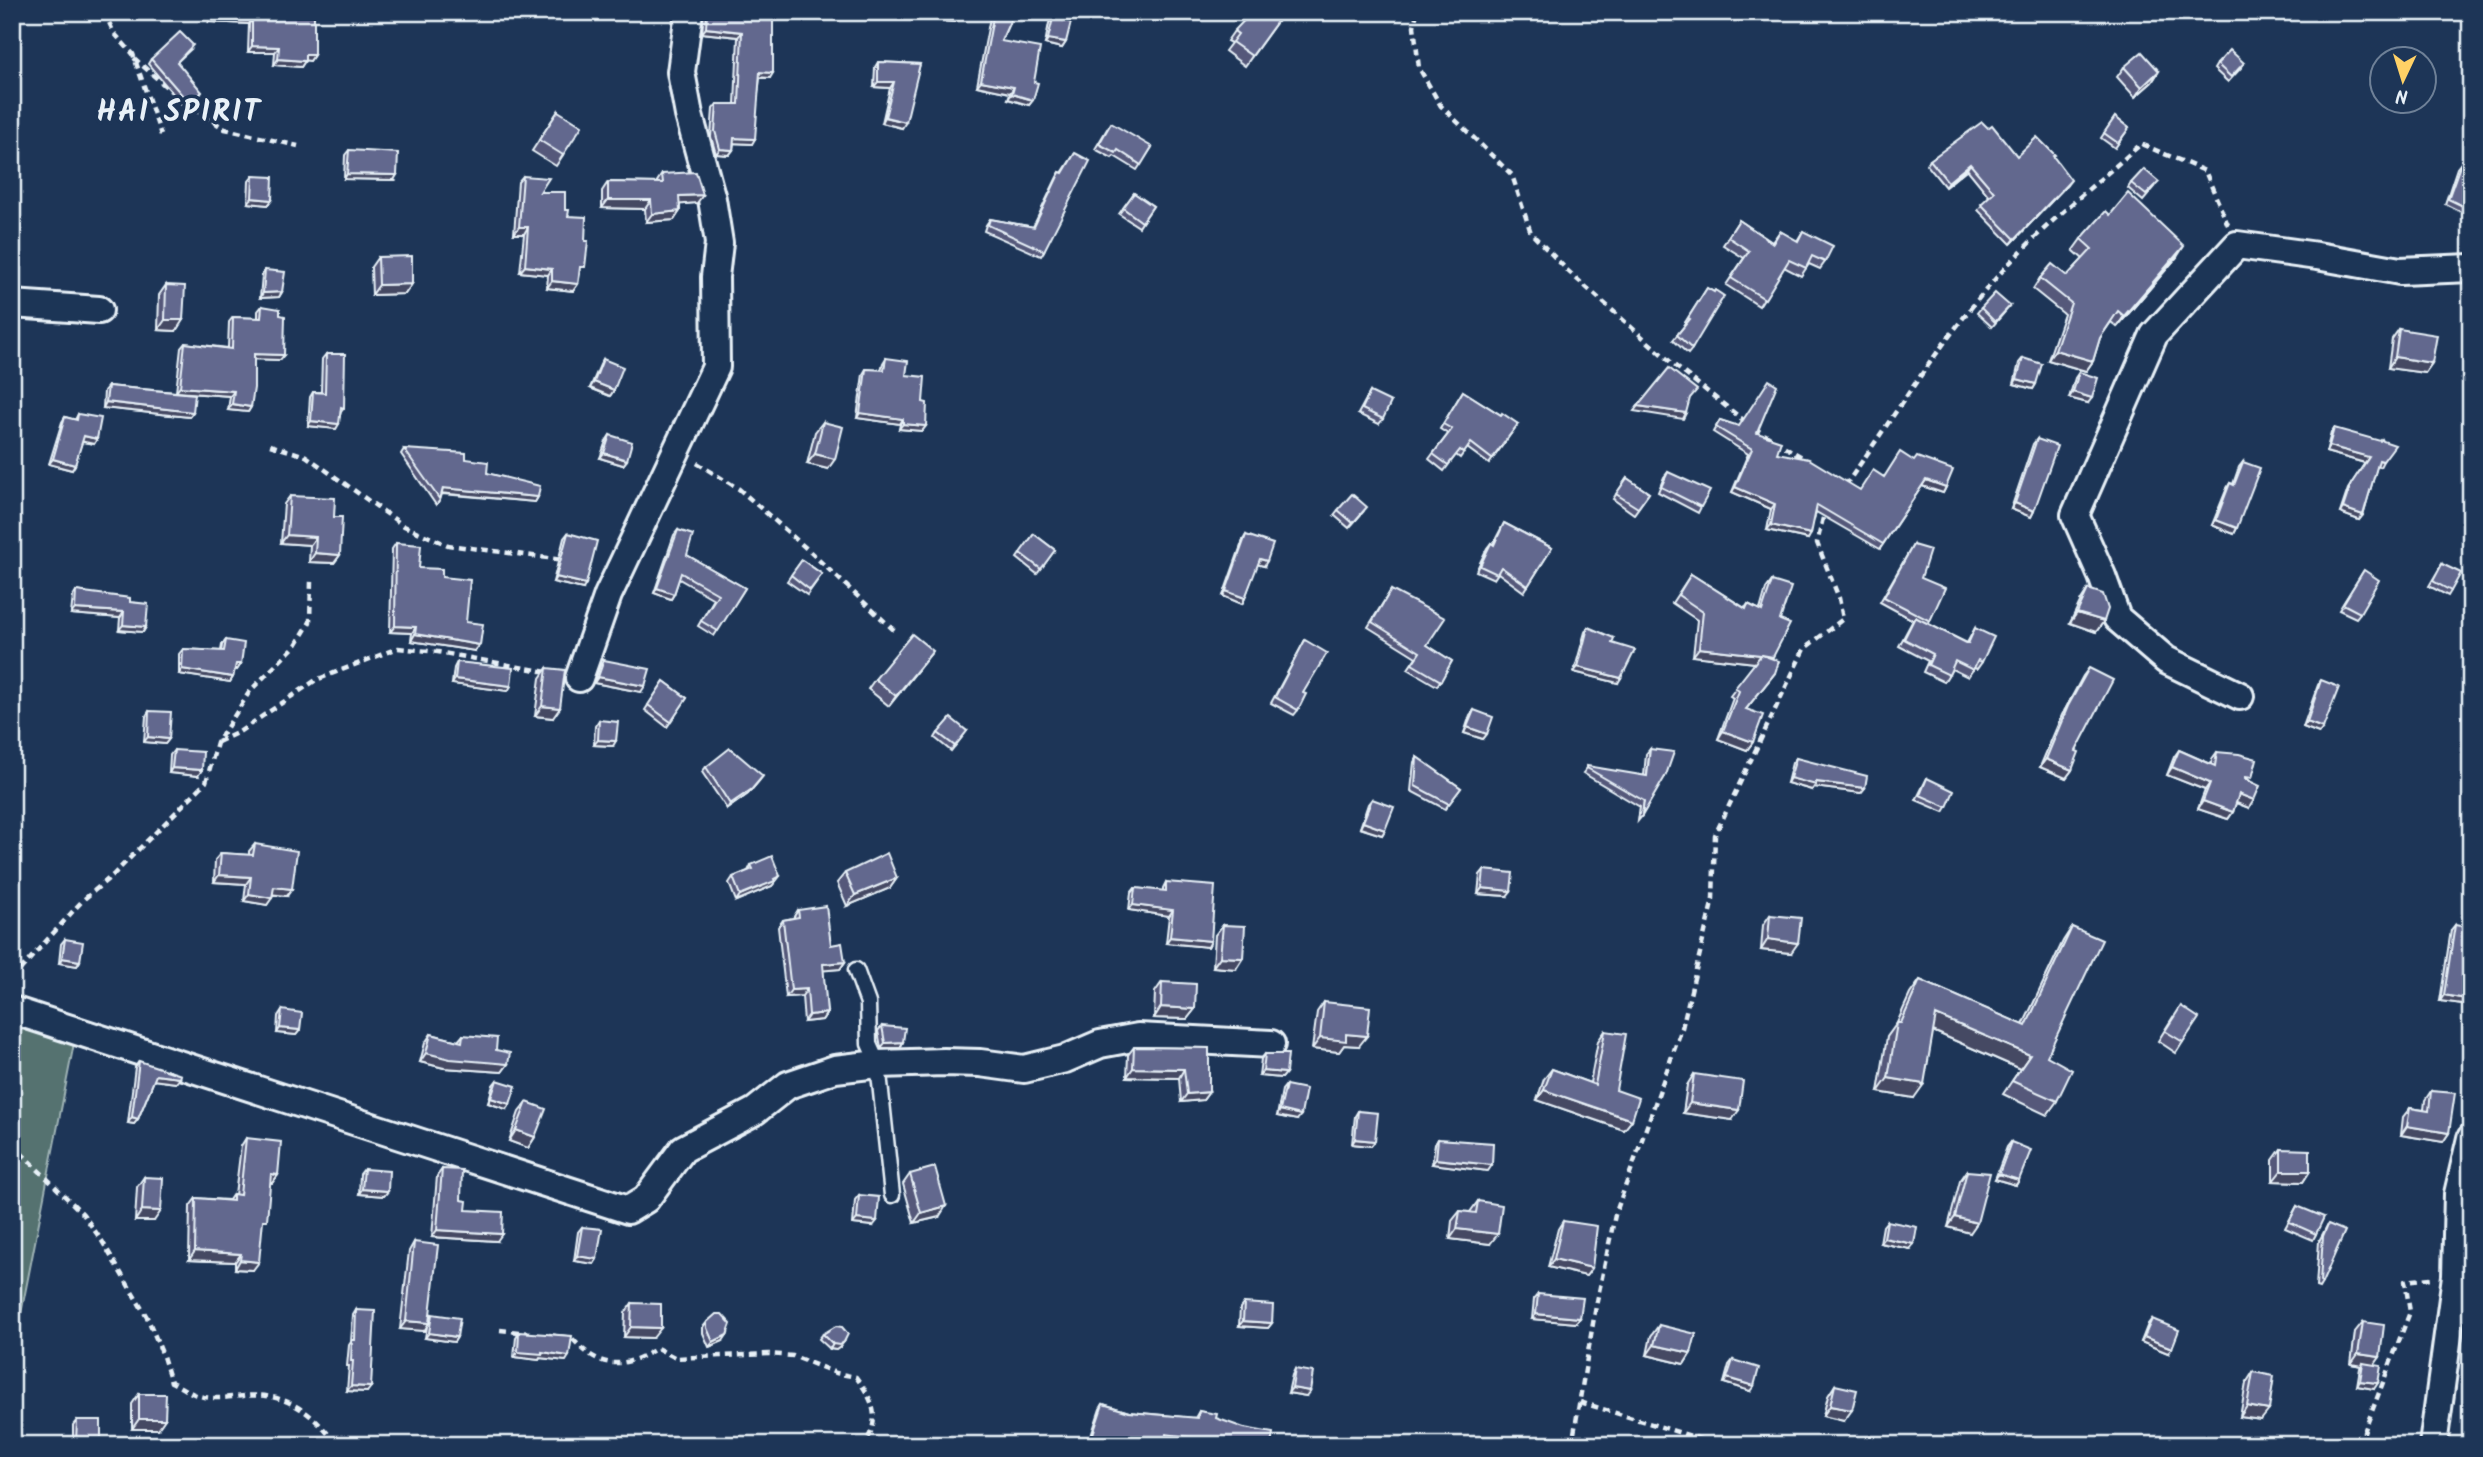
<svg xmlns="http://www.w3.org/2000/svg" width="2483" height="1457" font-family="Kalam,sans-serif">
	<rect width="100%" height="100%" fill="#1d3557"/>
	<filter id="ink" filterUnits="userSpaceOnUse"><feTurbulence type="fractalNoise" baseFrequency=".0143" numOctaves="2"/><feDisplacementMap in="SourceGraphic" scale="14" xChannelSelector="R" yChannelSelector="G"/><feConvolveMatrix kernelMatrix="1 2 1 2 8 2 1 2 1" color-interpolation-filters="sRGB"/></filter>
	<g filter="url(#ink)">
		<polygon fill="#547270" stroke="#9eb2b4" stroke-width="2" points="12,1023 75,1038 12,1360"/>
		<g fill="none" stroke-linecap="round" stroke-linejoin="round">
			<defs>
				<polyline id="service" points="856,970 868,1003 869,1044 878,1064 892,1195"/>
				<g id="minor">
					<polyline points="12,304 99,310"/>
					<polyline points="579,678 608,595 716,367 715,277 719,243 712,199 689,115 681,72 689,12"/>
					<polyline points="2240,696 2166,660 2117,618 2102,576 2075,515 2154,335 2237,245 2317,256 2400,271 2471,268"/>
					<polyline points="12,1010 628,1210 646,1199 683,1149 755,1111 788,1085 835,1069 878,1064 944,1062 980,1063 1024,1069 1065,1059 1100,1044 1138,1037 1271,1044"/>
					<polyline points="2433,1445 2456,1276 2458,1194 2471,1138"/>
				</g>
			</defs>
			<use href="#service" stroke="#e8f1f8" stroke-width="19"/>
			<use href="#minor" stroke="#e8f1f8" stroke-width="32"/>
			<g stroke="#e8f1f8" stroke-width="4.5" stroke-dasharray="7 5" stroke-linecap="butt">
				<polyline points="104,12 114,33 133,54 161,135"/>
				<polyline points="1417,12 1414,26 1419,68 1441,106 1512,175 1531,233 1569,272 1674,365 1747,423"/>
				<polyline points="134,58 172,92"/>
				<polyline points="183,102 225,129 298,146"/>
				<polyline points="1754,428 1810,462"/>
				<polyline points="270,445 306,456 404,526 448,545 563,560"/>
				<polyline points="697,463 739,489 807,549 896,632"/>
				<path d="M 1845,486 C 1894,416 1940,342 1996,278 C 2040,228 2092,187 2141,144 L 2205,171 L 2228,225"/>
				<polyline points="218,742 239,732 316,680 398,648 438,652 547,672"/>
				<polyline points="12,979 83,900 113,875 206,782 217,743 250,691 296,645 310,622 311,581"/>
				<path d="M 12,1144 L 83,1214 L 102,1241 L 148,1319 L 162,1353 L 171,1382 C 180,1386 190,1394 200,1396 C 213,1400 231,1397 244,1396 C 280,1392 307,1408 329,1435 L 329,1445"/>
				<polyline points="500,1330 530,1333"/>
				<path d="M 549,1335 L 572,1338 C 599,1369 623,1370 657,1348 L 676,1358 L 769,1354 L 793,1356 L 836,1373 L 856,1377 C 873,1400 882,1418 864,1445"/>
				<polyline points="1580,1402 1720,1445"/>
				<polyline points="1572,1445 1596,1306 1615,1215 1682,1028 1713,899 1715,835 1804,649 1843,619 1839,598 1817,543 1823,518 1826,513"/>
				<polyline points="2362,1445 2364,1432 2410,1312 2405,1281 2431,1278"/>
			</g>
			<use href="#service" stroke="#1d3557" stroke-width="14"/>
			<use href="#minor" stroke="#1d3557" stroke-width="26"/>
		</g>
		<g fill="#54597a" stroke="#e8f1f8" stroke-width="2">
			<polygon points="210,12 314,12 314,55 310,61 305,60 301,67 274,65 275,52 248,52 249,24 209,22"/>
			<polygon points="704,12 773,12 770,78 760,78 752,144 734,143 733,150 729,155 716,154 711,137 713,109 717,104 735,104 738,37 702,33"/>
			<polygon points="927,12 962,12 955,22 927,20"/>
			<polygon points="991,12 1014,12 1001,41 1034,82 1033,100 1029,105 1008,99 1010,93 977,86"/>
			<polygon points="1284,12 1245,66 1225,51 1231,43 1227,41 1234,31"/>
			<polygon points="1053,18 1066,42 1062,48 1045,44 1049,23"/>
			<polygon points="190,50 177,62 198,98 185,108 148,64 151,59"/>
			<polygon points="878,62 920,64 902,128 882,123 890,88 874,87 875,67"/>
			<polygon points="2217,64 2241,68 2228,82 2214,69"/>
			<polygon points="2124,67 2159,71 2152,82 2135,97 2117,77"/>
			<polygon points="558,111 563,155 556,166 532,151"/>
			<polygon points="2115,117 2129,128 2115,148 2101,138"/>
			<polygon points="1107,129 1152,147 1137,170 1114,156 1112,158 1095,149"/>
			<polygon points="349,150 394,180 344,179 345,155"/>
			<polygon points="1075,153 1044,251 1041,256 984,231 986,225 990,219 1033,227 1057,177 1060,172 1062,173"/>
			<polygon points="2017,156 2053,156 2067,185 2011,244 1978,210 1989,196 1967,169 1945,187 1927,165 1930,160"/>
			<polygon points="2461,163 2471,167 2471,217 2445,204 2457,168"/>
			<polygon points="662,174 697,203 680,204 680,211 674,220 646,222 645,209 602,208 602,191 608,182 656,183"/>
			<polygon points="253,176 272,200 268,205 248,203 249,181"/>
			<polygon points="523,176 540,192 565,210 568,216 580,274 578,284 573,291 547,288 548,275 520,272 524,234 514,234 518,182"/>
			<polygon points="2131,183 2155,187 2143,201 2128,188"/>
			<polygon points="1134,193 1153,206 1139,227 1119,214"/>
			<polygon points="2110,215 2177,257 2117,327 2111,322 2100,338 2093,361 2086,371 2048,360 2064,314 2033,289 2040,278 2067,276 2083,259 2073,250 2081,239"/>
			<polygon points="1739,220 1772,242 1780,231 1797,241 1803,231 1825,262 1820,269 1809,264 1801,276 1784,267 1759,306 1726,285 1744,258 1723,245"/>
			<polygon points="378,257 412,284 405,294 372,295 371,267"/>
			<polygon points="265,270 282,292 279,297 260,298 262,275"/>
			<polygon points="166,285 176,331 158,330 159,295"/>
			<polygon points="1707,288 1714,292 1692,349 1688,354 1673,340 1686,324 1684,324"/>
			<polygon points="262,306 280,315 280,360 254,359 251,407 248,412 228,410 230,396 187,393 193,412 189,417 103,408 104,391 108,386 176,392 181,348 185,343 228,348 229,322 233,317 258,318 258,311"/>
			<polygon points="2010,306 1992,327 1977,313 1981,308"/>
			<polygon points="2399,329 2432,363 2425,373 2388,368 2392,339"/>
			<polygon points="326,354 344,408 341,412 336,429 308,426 310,397 313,392 321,392 322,359"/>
			<polygon points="886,358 906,375 923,402 926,426 922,431 899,429 900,424 857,418 863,374 866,369 881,370 883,363"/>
			<polygon points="2023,358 2036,384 2033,389 2014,384 2019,363"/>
			<polygon points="603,359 614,390 610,396 590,388 600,365"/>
			<polygon points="2079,372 2088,403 2069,398 2075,378"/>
			<polygon points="1463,391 1501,415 1518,424 1489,464 1467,448 1460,458 1456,455 1444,471 1429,459 1448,434 1440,429"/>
			<polygon points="1370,392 1383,419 1379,424 1358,414"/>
			<polygon points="78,414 97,439 94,444 82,442 72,470 49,464 62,422 65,417 75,420"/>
			<polygon points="1720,420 1757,433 1777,453 1860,490 1884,476 1946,487 1943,493 1922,486 1880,549 1816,512 1808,539 1767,530 1771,509 1732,492 1748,454 1713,432"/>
			<polygon points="823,422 828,469 807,464 815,432"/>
			<polygon points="2334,428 2380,467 2377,466 2363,515 2359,520 2340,513 2348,489 2365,463 2326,452 2331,433"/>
			<polygon points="610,435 627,460 623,465 600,458 606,441"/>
			<polygon points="2037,439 2034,511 2031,517 2011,509 2033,444"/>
			<polygon points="404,449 466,459 487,473 538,497 535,502 442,494 440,500 436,505 401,454"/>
			<polygon points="2243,462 2237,528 2234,534 2212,525 2227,488 2230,483 2233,484 2239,467"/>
			<polygon points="1668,472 1701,507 1698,513 1658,492 1664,477"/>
			<polygon points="1627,478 1649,493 1634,514 1613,499"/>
			<polygon points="290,496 340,555 334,563 309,562 310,545 281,543 284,504"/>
			<polygon points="1338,510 1363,512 1349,528 1334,515"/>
			<polygon points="1504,523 1552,548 1524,592 1498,573 1494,579 1476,571 1487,548 1491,543 1493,544"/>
			<polygon points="678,530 687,555 745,588 714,636 698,626 714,599 679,579 674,594 671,599 654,593 674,535"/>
			<polygon points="568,533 583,589 553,582 564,538"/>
			<polygon points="1034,534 1055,550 1037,574 1017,558"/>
			<polygon points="1246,535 1264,566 1257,564 1245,598 1242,604 1223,596 1243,540"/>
			<polygon points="396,543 419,568 442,577 466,622 475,651 411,641 412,633 390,632 392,549"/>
			<polygon points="1913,545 1921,578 1930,621 1928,624 1967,643 1975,628 1982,662 1977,669 1974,668 1968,677 1952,669 1944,682 1923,672 1928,661 1899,646 1913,620 1880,602"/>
			<polygon points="802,560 822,574 807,595 787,581"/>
			<polygon points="2442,564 2451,591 2448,596 2429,586"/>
			<polygon points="2364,570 2360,613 2356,618 2339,610"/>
			<polygon points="1691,574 1745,608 1748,604 1760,610 1766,589 1772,581 1780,620 1772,659 1775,673 1746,709 1753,742 1747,750 1718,739 1733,698 1730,696 1755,663 1693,656 1697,620 1672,603"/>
			<polygon points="2088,589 2104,621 2096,632 2070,623 2081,600"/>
			<polygon points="1391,590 1427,645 1452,661 1437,686 1408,669 1416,657 1368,627"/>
			<polygon points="76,591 130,602 146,627 143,632 119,630 120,618 71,614 73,596"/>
			<polygon points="1588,627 1612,643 1618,683 1574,672 1585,632"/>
			<polygon points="226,640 241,664 237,670 235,669 233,677 230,682 179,674 179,654 183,649 221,651 222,645"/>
			<polygon points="1305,640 1303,693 1298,710 1294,715 1271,703"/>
			<polygon points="604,660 641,692 594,683 600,666"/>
			<polygon points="925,661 889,706 868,689 875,679"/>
			<polygon points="457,662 508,691 452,684 454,668"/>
			<polygon points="547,668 553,718 535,716 540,678"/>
			<polygon points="2089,668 2076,751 2072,770 2066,778 2040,767 2062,715 2083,676"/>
			<polygon points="2321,680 2319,733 2303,727 2318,685"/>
			<polygon points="664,681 687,698 667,727 645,710"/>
			<polygon points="1474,710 1487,734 1483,739 1464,733 1470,715"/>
			<polygon points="149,711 169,739 165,744 144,742 146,716"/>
			<polygon points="599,720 613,746 594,745 595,726"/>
			<polygon points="967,731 951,751 935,738 938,733"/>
			<polygon points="1650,749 1642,816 1638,821 1640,807 1583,773 1587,768 1644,776 1646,754"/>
			<polygon points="174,750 198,776 169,773 170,755"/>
			<polygon points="2179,750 2211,764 2212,759 2217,752 2250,781 2249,808 2236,803 2233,812 2228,819 2198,809 2205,790 2167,775 2174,757"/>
			<polygon points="1417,757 1461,788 1445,809 1411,791 1414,762"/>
			<polygon points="1796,758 1861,793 1814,787 1812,790 1787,783 1792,763"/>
			<polygon points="706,767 759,781 748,794 727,809 702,772"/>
			<polygon points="1927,778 1947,807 1944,812 1916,800"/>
			<polygon points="1372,799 1385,830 1382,835 1360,828 1368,804"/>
			<polygon points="255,844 287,896 273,895 267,905 244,901 246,884 214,882 215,860 221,853 249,855 249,851"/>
			<polygon points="751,865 780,876 772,886 736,901 729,883 733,877 748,871"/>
			<polygon points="1484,870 1507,896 1478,894 1480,875"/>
			<polygon points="845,873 897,878 890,888 847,906 837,883"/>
			<polygon points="1166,882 1211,941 1208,947 1166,943 1169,916 1129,910 1131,893 1135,888 1163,891 1163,888"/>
			<polygon points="798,910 831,945 845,962 840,969 823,970 827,1013 822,1020 804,1022 802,996 786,997 778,927 783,920 793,918"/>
			<polygon points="1770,915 1791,953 1761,950 1763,925"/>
			<polygon points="1223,925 1236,969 1213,967 1215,935"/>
			<polygon points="2455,925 2466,999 2462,1004 2440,1001 2451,930"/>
			<polygon points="2072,927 2047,1056 2057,1101 2047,1115 2003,1094 2020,1069 1933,1031 1914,1098 1878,1092 1887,1037 1897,1023 1910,994 1920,980 2023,1025 2063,941"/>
			<polygon points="65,939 80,961 77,966 59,963 61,944"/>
			<polygon points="1162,982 1195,1009 1187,1019 1154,1018 1155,992"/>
			<polygon points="1324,1002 1359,1046 1344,1045 1339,1052 1312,1049 1317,1012"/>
			<polygon points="282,1010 300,1030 296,1035 277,1033 278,1016"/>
			<polygon points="2173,1017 2183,1042 2176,1053 2158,1041"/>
			<polygon points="882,1026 903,1042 900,1048 881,1048 878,1031"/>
			<polygon points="1605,1031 1616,1090 1632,1120 1624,1130 1537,1100 1544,1079 1552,1069 1590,1083 1598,1041"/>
			<polygon points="431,1034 458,1041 463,1035 508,1064 502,1072 444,1068 420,1062 425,1043"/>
			<polygon points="1134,1047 1209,1048 1209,1092 1203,1100 1181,1102 1179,1078 1127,1077 1128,1055"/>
			<polygon points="1265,1054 1286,1073 1282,1078 1259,1076 1261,1059"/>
			<polygon points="139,1061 176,1083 154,1080 138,1119 134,1124 128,1123 135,1067"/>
			<polygon points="1694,1074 1732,1120 1683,1113 1687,1085"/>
			<polygon points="497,1080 506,1109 488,1103 493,1085"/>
			<polygon points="1286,1085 1297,1120 1277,1116 1282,1090"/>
			<polygon points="2431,1091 2449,1133 2443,1142 2401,1135 2403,1117 2410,1108 2424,1110 2425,1100"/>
			<polygon points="527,1102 535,1137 528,1148 509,1141 519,1112"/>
			<polygon points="1358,1111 1375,1141 1371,1146 1352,1144 1355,1116"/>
			<polygon points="246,1138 278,1175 272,1183 270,1183 253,1270 235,1269 235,1262 189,1260 190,1206 196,1198 229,1200 233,1194 235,1195 241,1146"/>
			<polygon points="1438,1139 1488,1171 1432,1164 1435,1144"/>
			<polygon points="2011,1142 2019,1180 2016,1185 1995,1179 2007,1147"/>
			<polygon points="2281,1149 2310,1171 2303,1182 2273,1181 2273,1160"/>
			<polygon points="364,1169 388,1191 384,1196 359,1194 360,1174"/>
			<polygon points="442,1169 466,1210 497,1241 432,1237 437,1176"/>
			<polygon points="1967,1171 1970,1233 1948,1227 1960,1181"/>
			<polygon points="910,1174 939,1217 914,1223 903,1184"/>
			<polygon points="144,1177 154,1221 135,1221 137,1187"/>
			<polygon points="859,1195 873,1226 853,1224 855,1200"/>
			<polygon points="1478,1201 1490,1244 1450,1239 1452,1221 1460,1211 1470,1212"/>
			<polygon points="2297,1206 2316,1234 2313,1240 2285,1228"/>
			<polygon points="1563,1221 1592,1268 1586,1276 1548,1267 1558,1229"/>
			<polygon points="1887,1221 1910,1249 1880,1243 1883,1226"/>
			<polygon points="2328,1224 2322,1283 2319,1288 2316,1287 2319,1241"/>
			<polygon points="582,1227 597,1259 594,1264 574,1261 578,1232"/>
			<polygon points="414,1242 430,1317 432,1314 457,1337 454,1342 425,1338 427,1326 424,1331 400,1329 409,1251"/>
			<polygon points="1538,1294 1576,1323 1532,1319 1534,1299"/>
			<polygon points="632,1303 653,1338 624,1337 625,1313"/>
			<polygon points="1244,1303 1272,1323 1268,1328 1239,1326 1240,1308"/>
			<polygon points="356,1310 367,1392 347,1391 349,1366 347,1366 349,1345 351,1342 353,1315"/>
			<polygon points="2152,1319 2168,1353 2141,1342 2148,1324"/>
			<polygon points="707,1322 723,1341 709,1347 703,1333 703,1327"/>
			<polygon points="2363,1322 2375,1365 2374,1389 2357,1386 2360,1368 2362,1366 2351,1364 2355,1332"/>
			<polygon points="1659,1325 1691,1353 1684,1364 1647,1355 1651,1336"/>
			<polygon points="519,1332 566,1361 540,1358 539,1360 514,1357 516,1337"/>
			<polygon points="823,1334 840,1347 836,1350 830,1349 819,1339"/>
			<polygon points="1733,1360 1750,1391 1724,1383 1729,1365"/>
			<polygon points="1295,1369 1306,1396 1288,1393 1292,1375"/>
			<polygon points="2253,1372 2261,1420 2240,1417 2246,1383"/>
			<polygon points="1835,1385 1844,1421 1823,1416 1828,1396"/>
			<polygon points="139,1394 158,1429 132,1429 132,1404"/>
			<polygon points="1103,1404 1129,1412 1195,1418 1199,1411 1271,1445 1203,1445 1165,1440 1163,1445 1092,1445 1092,1443 1089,1442 1100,1409"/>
			<polygon points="77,1420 101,1442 98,1445 73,1445 73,1425"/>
		</g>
		<g fill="#454863" stroke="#e8f1f8" stroke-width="2">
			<polygon points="933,12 962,12 955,22 927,20"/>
			<polygon points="213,17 252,19 249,24 209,22"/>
			<polygon points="706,28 742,32 738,37 702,33"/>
			<polygon points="1048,39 1066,42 1062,48 1045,44"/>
			<polygon points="252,46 279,47 275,52 248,52"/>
			<polygon points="305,55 314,55 310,61 302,60"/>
			<polygon points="278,59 305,61 301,67 274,65"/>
			<polygon points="2159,71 2152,82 2135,97 2142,87"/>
			<polygon points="760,72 773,73 770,78 756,77"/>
			<polygon points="981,81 1014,87 1010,93 977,86"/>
			<polygon points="878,82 894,82 890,88 874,87"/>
			<polygon points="202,92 198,98 185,108 189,103"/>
			<polygon points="1012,94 1033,100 1029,105 1008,99"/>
			<polygon points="885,117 906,122 902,128 882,123"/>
			<polygon points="734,138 755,139 752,144 730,143"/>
			<polygon points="720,149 733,150 729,155 716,154"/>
			<polygon points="1970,164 1967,169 1945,187 1948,182"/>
			<polygon points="347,174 397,175 394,180 344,179"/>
			<polygon points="2071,180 2067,185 2011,244 2015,239"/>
			<polygon points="703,195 697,203 673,205 679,196"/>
			<polygon points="252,198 272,200 268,205 248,203"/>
			<polygon points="608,200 651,200 645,209 602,208"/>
			<polygon points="680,211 674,220 646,222 652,214"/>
			<polygon points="519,227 528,227 524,234 514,234"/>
			<polygon points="2184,246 2177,257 2117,327 2124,316"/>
			<polygon points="525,266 552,269 548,275 520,272"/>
			<polygon points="552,281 578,284 573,291 547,288"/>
			<polygon points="412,284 405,294 372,295 379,285"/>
			<polygon points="282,292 279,297 260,298 263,293"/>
			<polygon points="165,320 183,320 176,331 158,330"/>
			<polygon points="2055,350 2093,361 2086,371 2048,360"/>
			<polygon points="254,354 284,355 280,360 250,359"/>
			<polygon points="2395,357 2432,363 2425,373 2388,368"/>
			<polygon points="2017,379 2036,384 2033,389 2014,384"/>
			<polygon points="594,382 614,390 610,396 590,388"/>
			<polygon points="180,387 234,391 230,396 176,392"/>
			<polygon points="2073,392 2092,398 2088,403 2069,398"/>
			<polygon points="106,402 193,412 189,417 103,408"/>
			<polygon points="232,404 251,407 248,412 228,410"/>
			<polygon points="1638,406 1686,413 1683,419 1634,411"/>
			<polygon points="860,413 903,419 900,424 857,418"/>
			<polygon points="311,421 339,424 336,429 308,426"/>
			<polygon points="903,424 926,426 922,431 899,429"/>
			<polygon points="84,436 97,439 94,444 80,441"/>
			<polygon points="2329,446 2369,457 2365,463 2326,452"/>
			<polygon points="604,453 627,460 623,465 600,458"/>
			<polygon points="815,454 835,459 828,469 807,464"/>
			<polygon points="53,459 75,465 72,470 49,464"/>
			<polygon points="2379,460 2383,461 2380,467 2375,465"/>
			<polygon points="1926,480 1946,487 1943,493 1922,486"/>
			<polygon points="1735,487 1775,504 1771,509 1732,492"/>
			<polygon points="443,488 538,497 535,502 439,493"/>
			<polygon points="2015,503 2034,511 2031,517 2011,509"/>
			<polygon points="2343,508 2363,515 2359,520 2340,513"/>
			<polygon points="2216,520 2237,528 2234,534 2212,525"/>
			<polygon points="1771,525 1811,534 1808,539 1767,530"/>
			<polygon points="287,535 316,537 310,545 281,543"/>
			<polygon points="315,553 340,555 334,563 309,562"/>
			<polygon points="1260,559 1267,561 1264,566 1256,564"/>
			<polygon points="556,577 586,584 583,589 553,582"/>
			<polygon points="657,588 674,594 671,599 654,593"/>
			<polygon points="1226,591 1245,598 1242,604 1223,596"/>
			<polygon points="75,609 124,612 120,618 71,614"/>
			<polygon points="2077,613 2104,621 2096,632 2070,623"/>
			<polygon points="123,625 146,627 143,632 119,630"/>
			<polygon points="395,626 416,627 412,633 390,632"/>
			<polygon points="415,634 480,645 475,651 411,641"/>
			<polygon points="1699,648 1761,655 1755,663 1693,656"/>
			<polygon points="933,651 889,706 896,696"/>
			<polygon points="236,664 241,664 237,670 232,669"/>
			<polygon points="1578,667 1621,678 1618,683 1574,672"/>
			<polygon points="182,669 233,677 230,682 179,674"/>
			<polygon points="598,677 645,686 641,692 594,683"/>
			<polygon points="455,679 511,686 508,691 452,684"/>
			<polygon points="542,706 560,708 553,718 535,716"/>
			<polygon points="2307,722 2323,728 2319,733 2303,727"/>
			<polygon points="1467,727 1487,734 1483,739 1464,733"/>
			<polygon points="1723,731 1753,742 1747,750 1718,739"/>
			<polygon points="148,737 169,739 165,744 144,742"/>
			<polygon points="598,740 616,741 613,746 594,745"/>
			<polygon points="2046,759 2072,770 2066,778 2040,767"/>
			<polygon points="2172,767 2210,783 2205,790 2167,775"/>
			<polygon points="172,768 202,770 198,776 169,773"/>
			<polygon points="763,776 748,794 727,809 730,804"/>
			<polygon points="1790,778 1816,782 1865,788 1861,793 1814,787 1812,790 1787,783"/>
			<polygon points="2239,794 2254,800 2249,808 2234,802"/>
			<polygon points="2203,801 2233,812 2228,819 2198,809"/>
			<polygon points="1363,822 1385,830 1382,835 1360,828"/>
			<polygon points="219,875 251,877 246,884 214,882"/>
			<polygon points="780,876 772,886 736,901 740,895"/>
			<polygon points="897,878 890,888 847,906 855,895"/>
			<polygon points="274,887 292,889 287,896 269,894"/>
			<polygon points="1482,888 1511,891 1507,896 1478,894"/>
			<polygon points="249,894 272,898 267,905 244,901"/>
			<polygon points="1133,905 1173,910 1169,916 1129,910"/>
			<polygon points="1170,937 1211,941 1208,947 1166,943"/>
			<polygon points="1768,939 1798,943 1791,953 1761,950"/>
			<polygon points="1220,957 1243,958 1236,969 1213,967"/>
			<polygon points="62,958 80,961 77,966 59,963"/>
			<polygon points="845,962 840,969 818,971 823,964"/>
			<polygon points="807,989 802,996 786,997 791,990"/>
			<polygon points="2444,995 2466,999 2462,1004 2440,1001"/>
			<polygon points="1161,1007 1195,1009 1187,1019 1154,1018"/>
			<polygon points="827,1013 822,1020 804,1022 809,1015"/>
			<polygon points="1936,1015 2030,1055 2020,1069 1926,1028"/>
			<polygon points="280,1028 300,1030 296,1035 277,1033"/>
			<polygon points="1346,1034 1367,1036 1359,1046 1344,1045 1339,1052 1312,1049 1320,1038"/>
			<polygon points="903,1042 900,1048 881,1048 885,1043"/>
			<polygon points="426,1053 508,1064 502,1072 444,1068 420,1062"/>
			<polygon points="1133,1068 1184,1069 1179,1078 1127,1077"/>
			<polygon points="1263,1071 1286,1073 1282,1078 1259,1076"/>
			<polygon points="156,1075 180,1078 176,1083 152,1080"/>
			<polygon points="1888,1078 1924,1084 1914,1098 1878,1092"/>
			<polygon points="1544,1090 1632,1120 1624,1130 1537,1100"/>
			<polygon points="1209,1092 1203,1100 1181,1102 1187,1094"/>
			<polygon points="491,1098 510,1104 506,1109 488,1103"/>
			<polygon points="1690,1103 1739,1110 1732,1120 1683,1113"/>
			<polygon points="1280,1110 1301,1115 1297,1120 1277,1116"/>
			<polygon points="132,1117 138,1119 134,1124 128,1123"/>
			<polygon points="2407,1126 2449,1133 2443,1142 2401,1135"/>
			<polygon points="516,1130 535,1137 528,1148 509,1141"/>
			<polygon points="1355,1139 1375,1141 1371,1146 1352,1144"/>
			<polygon points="1436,1159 1492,1165 1488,1171 1432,1164"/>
			<polygon points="2281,1171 2310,1171 2303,1182 2273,1181"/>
			<polygon points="271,1174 278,1175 272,1183 265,1183"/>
			<polygon points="1999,1174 2019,1180 2016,1185 1995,1179"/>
			<polygon points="362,1189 388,1191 384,1196 359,1194"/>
			<polygon points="946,1206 939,1217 914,1223 921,1213"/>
			<polygon points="142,1210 161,1211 154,1221 135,1221"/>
			<polygon points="1955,1217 1977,1223 1970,1233 1948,1227"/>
			<polygon points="857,1219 877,1221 873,1226 853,1224"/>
			<polygon points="1457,1229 1498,1234 1490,1244 1450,1239"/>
			<polygon points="437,1230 502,1234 497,1241 432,1237"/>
			<polygon points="1884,1238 1914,1244 1910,1249 1880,1243"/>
			<polygon points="195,1251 241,1254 235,1262 189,1260"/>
			<polygon points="577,1256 597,1259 594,1264 574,1261"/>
			<polygon points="1554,1259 1592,1268 1586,1276 1548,1267"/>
			<polygon points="240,1260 259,1262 253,1270 235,1269"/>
			<polygon points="1536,1314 1580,1318 1576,1323 1532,1319"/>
			<polygon points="406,1321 429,1323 424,1331 400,1329"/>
			<polygon points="1243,1321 1272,1323 1268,1328 1239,1326"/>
			<polygon points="631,1327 661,1328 653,1338 624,1337"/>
			<polygon points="429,1333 457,1337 454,1342 425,1338"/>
			<polygon points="727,1335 723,1341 709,1347 713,1342"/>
			<polygon points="2144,1337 2172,1348 2168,1353 2141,1342"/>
			<polygon points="844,1342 840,1347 836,1350 830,1349 833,1344"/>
			<polygon points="1654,1345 1691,1353 1684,1364 1647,1355"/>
			<polygon points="518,1352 542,1352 569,1356 566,1361 540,1358 539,1360 514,1357"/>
			<polygon points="2358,1354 2380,1357 2373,1367 2363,1363 2362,1366 2351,1364"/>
			<polygon points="1727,1378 1754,1386 1750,1391 1724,1383"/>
			<polygon points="2360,1381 2378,1383 2374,1389 2357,1386"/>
			<polygon points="351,1386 371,1387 367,1392 347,1391"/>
			<polygon points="1292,1388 1310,1391 1306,1396 1288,1393"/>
			<polygon points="1830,1406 1852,1410 1844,1421 1823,1416"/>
			<polygon points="2247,1406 2269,1410 2261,1420 2240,1417"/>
			<polygon points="139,1419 165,1419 158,1429 132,1429"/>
			<polygon points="1166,1434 1219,1441 1217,1445 1203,1445 1162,1440"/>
			<polygon points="1092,1437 1096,1438 1092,1443 1089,1442"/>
			<polygon points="76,1441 101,1442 98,1445 74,1445"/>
			<polygon points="1157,1441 1165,1442 1163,1445 1155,1445"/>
		</g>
		<g fill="#62678e" stroke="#e8f1f8" stroke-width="2">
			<polygon points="213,12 314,12 314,55 305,55 305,61 278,59 279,47 252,46 252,19 213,17"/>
			<polygon points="707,12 773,12 773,73 760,72 755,139 734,138 733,150 720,149 715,131 717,104 739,104 742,32 706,28"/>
			<polygon points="994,12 1014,12 1001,41 1040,48 1034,82 1038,83 1033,100 1012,94 1014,87 981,81"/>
			<polygon points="1252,12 1284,12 1252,56 1232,42 1238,34 1234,31"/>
			<polygon points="1053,18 1071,22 1066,42 1048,39"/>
			<polygon points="180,32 193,45 177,62 202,92 189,103 151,59"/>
			<polygon points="2230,50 2244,63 2231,77 2217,64"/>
			<polygon points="2142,52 2159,71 2142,87 2124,67"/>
			<polygon points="878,62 920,64 906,122 885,117 894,82 878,82"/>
			<polygon points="558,111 582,126 563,155 539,140"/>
			<polygon points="2115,117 2129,128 2118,143 2104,133"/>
			<polygon points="1982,122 1988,128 1992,125 2017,156 2037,137 2055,155 2053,156 2071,180 2015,239 1981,204 1994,192 1970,164 1948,182 1930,160"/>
			<polygon points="1111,123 1152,147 1141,165 1118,150 1116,153 1099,144"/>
			<polygon points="12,136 15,136 13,154 12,154"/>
			<polygon points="349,150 398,153 397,175 347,174"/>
			<polygon points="1075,153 1090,161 1044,251 988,225 990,219 1034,227 1060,172 1063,173"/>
			<polygon points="2461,163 2471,167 2471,210 2448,199"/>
			<polygon points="2144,169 2159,182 2146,195 2131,183"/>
			<polygon points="696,172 703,195 679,196 680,211 652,214 651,200 608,200 608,182 663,183 662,174"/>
			<polygon points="253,176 273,177 272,200 252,198"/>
			<polygon points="523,176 549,178 540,192 565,192 565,210 569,210 568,216 586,217 585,241 588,241 585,267 580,267 578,284 552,281 552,269 525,266 528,227 519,227"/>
			<polygon points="1134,193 1153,206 1142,222 1123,208"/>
			<polygon points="2128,193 2184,246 2124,316 2118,311 2100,338 2093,361 2055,350 2071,303 2040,278 2052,264 2067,276 2092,249 2081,239 2106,211 2110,215"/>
			<polygon points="1739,220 1773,243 1780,231 1798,241 1803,231 1833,246 1825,262 1812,256 1806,268 1789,260 1765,299 1731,278 1749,251 1728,237"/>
			<polygon points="412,256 412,284 379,285 378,257"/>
			<polygon points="265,270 285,272 282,292 263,293"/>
			<polygon points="166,285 185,286 183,320 165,320"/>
			<polygon points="1707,288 1714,292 1715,290 1724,296 1692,349 1677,335 1690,319 1688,318"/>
			<polygon points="1995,293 2010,306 1995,322 1981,308"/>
			<polygon points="262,306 280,309 280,315 285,316 284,355 254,354 254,388 251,407 232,404 234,391 180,387 185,343 232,349 233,317 261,318"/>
			<polygon points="2399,329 2437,335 2432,363 2395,357"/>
			<polygon points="326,354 345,354 344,408 341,407 339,424 311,421 313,392 325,393"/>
			<polygon points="886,358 908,361 906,375 925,377 923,402 927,403 926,426 903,424 903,419 860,413 866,369 884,370"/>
			<polygon points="2023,358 2042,364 2036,384 2017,379"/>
			<polygon points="603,359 623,367 614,390 594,382"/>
			<polygon points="1669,368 1697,390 1690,398 1686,413 1638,406"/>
			<polygon points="2079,372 2098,378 2092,398 2073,392"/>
			<polygon points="1769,380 1777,385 1757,433 1781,441 1777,453 1809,459 1860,490 1873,470 1884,477 1900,452 1914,461 1917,457 1953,470 1946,487 1926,480 1883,544 1817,505 1811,534 1771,525 1775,504 1735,487 1752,449 1716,427 1720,420 1739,426"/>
			<polygon points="108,386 195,394 193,412 106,402"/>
			<polygon points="1463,391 1501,415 1502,413 1518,424 1492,459 1471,443 1464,453 1460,450 1448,465 1433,454 1452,429 1443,424"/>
			<polygon points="1370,392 1391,402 1383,419 1362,409"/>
			<polygon points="78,414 101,418 97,439 84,436 75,465 53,459 65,417 77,420"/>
			<polygon points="823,422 843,427 835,459 815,454"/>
			<polygon points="2334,428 2380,441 2382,439 2383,441 2395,445 2383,461 2379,460 2363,515 2343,508 2351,484 2369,457 2329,446"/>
			<polygon points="610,435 632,442 627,460 604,453"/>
			<polygon points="2037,439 2057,446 2034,511 2015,503"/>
			<polygon points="404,449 466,453 466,459 488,462 487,473 540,486 538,497 443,488 440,500"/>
			<polygon points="2243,462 2260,468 2237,528 2216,520 2230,483 2234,485"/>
			<polygon points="1668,472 1710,491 1701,507 1661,487"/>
			<polygon points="1627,478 1649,493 1638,508 1616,494"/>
			<polygon points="1352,494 1367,507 1353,523 1338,510"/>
			<polygon points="290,496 335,498 334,517 342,517 340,555 315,553 316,537 287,535"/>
			<polygon points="1504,523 1552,548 1528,586 1501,567 1497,574 1480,566 1491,543 1494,545"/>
			<polygon points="678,530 693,535 687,555 745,588 718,631 701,621 718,594 681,573 674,594 657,588"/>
			<polygon points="568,533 597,541 586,584 556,577"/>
			<polygon points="1034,534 1055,550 1041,569 1020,553"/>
			<polygon points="1246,535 1273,544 1267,561 1260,559 1245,598 1226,591"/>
			<polygon points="396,543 421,545 419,568 442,569 442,577 470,580 466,622 483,624 480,645 415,634 416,627 395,626"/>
			<polygon points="1913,545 1930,550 1921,578 1945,588 1930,621 1884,597"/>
			<polygon points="802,560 822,574 810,590 791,575"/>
			<polygon points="2442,564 2461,573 2451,591 2433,581"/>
			<polygon points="2364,570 2379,580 2360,613 2343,604"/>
			<polygon points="1691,574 1746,609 1748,604 1762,611 1772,581 1791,587 1780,620 1790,624 1773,657 1762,655 1779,661 1775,673 1746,709 1763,715 1753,742 1723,731 1739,691 1735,688 1761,655 1699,648 1703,612 1678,595"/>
			<polygon points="2088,589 2103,594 2108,609 2104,621 2077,613"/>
			<polygon points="1391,590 1445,618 1427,645 1452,661 1441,681 1412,664 1420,652 1372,622"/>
			<polygon points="76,591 130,598 130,602 148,604 146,627 123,625 124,612 75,609"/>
			<polygon points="1915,617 1968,644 1975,628 1994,637 1982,662 1978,660 1973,670 1955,661 1949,675 1928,665 1933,654 1904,639"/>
			<polygon points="1588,627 1614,638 1612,643 1635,650 1621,678 1578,667"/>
			<polygon points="912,634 933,651 896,696 875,679"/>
			<polygon points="226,640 244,643 241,664 236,664 233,677 182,669 183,649 224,651"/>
			<polygon points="1305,640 1327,653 1303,693 1306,694 1298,710 1275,697"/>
			<polygon points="604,660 650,669 645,686 598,677"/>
			<polygon points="457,662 513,668 511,686 455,679"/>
			<polygon points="547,668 565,670 560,708 542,706"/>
			<polygon points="2089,668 2113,680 2076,751 2079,752 2072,770 2046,759 2068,706"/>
			<polygon points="2321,680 2339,687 2323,728 2307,722"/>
			<polygon points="664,681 687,698 671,722 648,705"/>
			<polygon points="1474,710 1493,717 1487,734 1467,727"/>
			<polygon points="149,711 171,712 169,739 148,737"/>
			<polygon points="951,718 967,731 955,746 938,733"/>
			<polygon points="599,720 618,722 616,741 598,740"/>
			<polygon points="730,748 763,776 752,789 730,804 706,767"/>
			<polygon points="1650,749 1674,752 1666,775 1642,816 1644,801 1587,768 1587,766 1647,776"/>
			<polygon points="174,750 203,752 202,770 172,768"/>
			<polygon points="2179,750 2215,766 2217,752 2239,754 2257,759 2252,778 2245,777 2245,779 2260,786 2254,800 2239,794 2233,812 2203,801 2210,783 2172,767"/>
			<polygon points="1417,757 1461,788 1449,804 1415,786"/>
			<polygon points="1796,758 1867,776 1865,788 1816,782 1816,785 1790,778"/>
			<polygon points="1927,778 1954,791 1947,807 1920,795"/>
			<polygon points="1372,799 1394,807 1385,830 1363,822"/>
			<polygon points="255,844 297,851 292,889 274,887 272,898 249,894 251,877 219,875 221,853 253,855"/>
			<polygon points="887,853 897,878 855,895 845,873"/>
			<polygon points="772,856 780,876 774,879 775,881 740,895 733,877 753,869 751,865"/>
			<polygon points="1484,870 1513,873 1511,891 1482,888"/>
			<polygon points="1166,882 1215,886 1211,941 1170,937 1173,910 1133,905 1135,888 1166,891"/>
			<polygon points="826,906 831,945 842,943 845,962 823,964 827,1013 809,1015 807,989 791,990 783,920 799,917 798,910"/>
			<polygon points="1770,915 1801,918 1798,943 1768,939"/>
			<polygon points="1223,925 1245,926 1243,958 1220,957"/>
			<polygon points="2455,925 2471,928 2471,972 2466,999 2444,995"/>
			<polygon points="2072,927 2102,940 2047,1056 2072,1070 2057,1101 2012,1081 2030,1055 1936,1015 1924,1084 1888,1078 1897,1023 1901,1023 1920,980 2026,1026"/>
			<polygon points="65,939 83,942 80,961 62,958"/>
			<polygon points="1162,982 1196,984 1195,1009 1161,1007"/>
			<polygon points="1324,1002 1370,1007 1367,1036 1346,1034 1346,1041 1320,1038"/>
			<polygon points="2181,1006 2199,1018 2183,1042 2165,1031"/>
			<polygon points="282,1010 302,1013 300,1030 280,1028"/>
			<polygon points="882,1026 905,1028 903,1042 885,1043"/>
			<polygon points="1605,1031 1626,1034 1616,1090 1639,1098 1632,1120 1544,1090 1552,1069 1595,1085"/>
			<polygon points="431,1034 462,1042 463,1035 497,1038 496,1050 510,1053 508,1064 450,1059 426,1053"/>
			<polygon points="1134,1047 1209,1048 1209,1092 1187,1094 1184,1069 1133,1068"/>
			<polygon points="1265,1054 1288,1054 1286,1073 1263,1071"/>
			<polygon points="139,1061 181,1075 180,1078 156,1075 138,1119 132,1117"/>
			<polygon points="1694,1074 1743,1081 1739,1110 1690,1103"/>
			<polygon points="497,1080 516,1086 510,1104 491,1098"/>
			<polygon points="1286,1085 1306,1089 1301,1115 1280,1110"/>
			<polygon points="2431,1091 2455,1093 2449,1133 2407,1126 2410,1108 2429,1111"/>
			<polygon points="527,1102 546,1109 535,1137 516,1130"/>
			<polygon points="1358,1111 1378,1113 1375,1141 1355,1139"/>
			<polygon points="246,1138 281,1142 278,1175 271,1174 267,1220 263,1220 259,1262 240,1260 241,1254 195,1251 196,1198 233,1201 233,1194 240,1195"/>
			<polygon points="1438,1139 1493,1143 1492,1165 1436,1159"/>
			<polygon points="2011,1142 2031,1150 2019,1180 1999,1174"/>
			<polygon points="2281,1149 2310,1150 2310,1171 2281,1171"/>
			<polygon points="935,1167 946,1206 921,1213 910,1174"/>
			<polygon points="364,1169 389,1171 388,1191 362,1189"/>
			<polygon points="442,1169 462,1170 461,1200 467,1201 466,1210 503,1212 502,1234 437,1230"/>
			<polygon points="1967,1171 1990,1173 1977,1223 1955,1217"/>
			<polygon points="144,1177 163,1178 161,1211 142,1210"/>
			<polygon points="859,1195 879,1197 877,1221 857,1219"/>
			<polygon points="1478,1201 1502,1205 1498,1234 1457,1229 1460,1211 1476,1213"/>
			<polygon points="2297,1206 2324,1217 2316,1234 2289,1222"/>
			<polygon points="1563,1221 1597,1226 1592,1268 1554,1259"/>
			<polygon points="1887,1221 1917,1227 1914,1244 1884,1238"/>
			<polygon points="2328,1224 2345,1231 2322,1283 2320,1282 2323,1236"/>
			<polygon points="582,1227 602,1229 597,1259 577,1256"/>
			<polygon points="414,1242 438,1245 429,1323 406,1321"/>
			<polygon points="1538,1294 1583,1298 1580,1318 1536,1314"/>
			<polygon points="632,1303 661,1304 661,1328 631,1327"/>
			<polygon points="1244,1303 1273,1305 1272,1323 1243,1321"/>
			<polygon points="356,1310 375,1311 371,1387 351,1386 353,1361 351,1361 352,1340 355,1340"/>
			<polygon points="432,1314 460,1318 457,1337 429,1333"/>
			<polygon points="716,1314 722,1314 731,1324 727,1335 713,1342 707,1328 707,1322"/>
			<polygon points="2152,1319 2179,1330 2172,1348 2144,1337"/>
			<polygon points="2363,1322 2384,1325 2380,1357 2358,1354"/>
			<polygon points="1659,1325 1696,1334 1691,1353 1654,1345"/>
			<polygon points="836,1326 842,1327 848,1334 844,1342 839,1345 833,1344 823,1334"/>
			<polygon points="519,1332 572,1336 569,1356 542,1352 542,1354 518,1352"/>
			<polygon points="1733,1360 1759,1368 1754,1386 1727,1378"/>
			<polygon points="2363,1363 2381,1366 2378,1383 2360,1381"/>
			<polygon points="1295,1369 1313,1372 1310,1391 1292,1388"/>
			<polygon points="2253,1372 2274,1376 2269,1410 2247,1406"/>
			<polygon points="1835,1385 1857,1390 1852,1410 1830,1406"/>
			<polygon points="139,1394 166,1394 165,1419 139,1419"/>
			<polygon points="1103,1404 1129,1412 1198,1418 1199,1411 1217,1414 1216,1418 1244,1428 1273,1433 1271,1445 1219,1445 1219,1441 1166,1434 1165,1442 1157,1441 1157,1445 1095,1445 1096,1438 1092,1437"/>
			<polygon points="77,1420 101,1420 101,1442 76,1441"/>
			<polygon points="712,1439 772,1444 772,1445 711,1445"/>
		</g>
	</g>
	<g text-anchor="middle" stroke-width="7" stroke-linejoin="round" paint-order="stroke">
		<g font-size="30" font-weight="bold" letter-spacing="2" fill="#e8f1f8" stroke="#1d3557">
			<text x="179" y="121">HAI SPIRIT</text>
		</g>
	</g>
	<rect width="2483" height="1457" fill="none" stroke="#1d3557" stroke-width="42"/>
	<rect x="21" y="21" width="2441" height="1415" fill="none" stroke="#e8f1f8" stroke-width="2.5" filter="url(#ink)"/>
	<g transform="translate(2403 80) rotate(184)"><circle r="33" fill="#1d3557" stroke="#6e8097" stroke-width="2"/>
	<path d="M0-5L12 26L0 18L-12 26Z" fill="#ffd166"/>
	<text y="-10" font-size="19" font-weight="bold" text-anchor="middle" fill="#e8f1f8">N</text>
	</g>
</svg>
